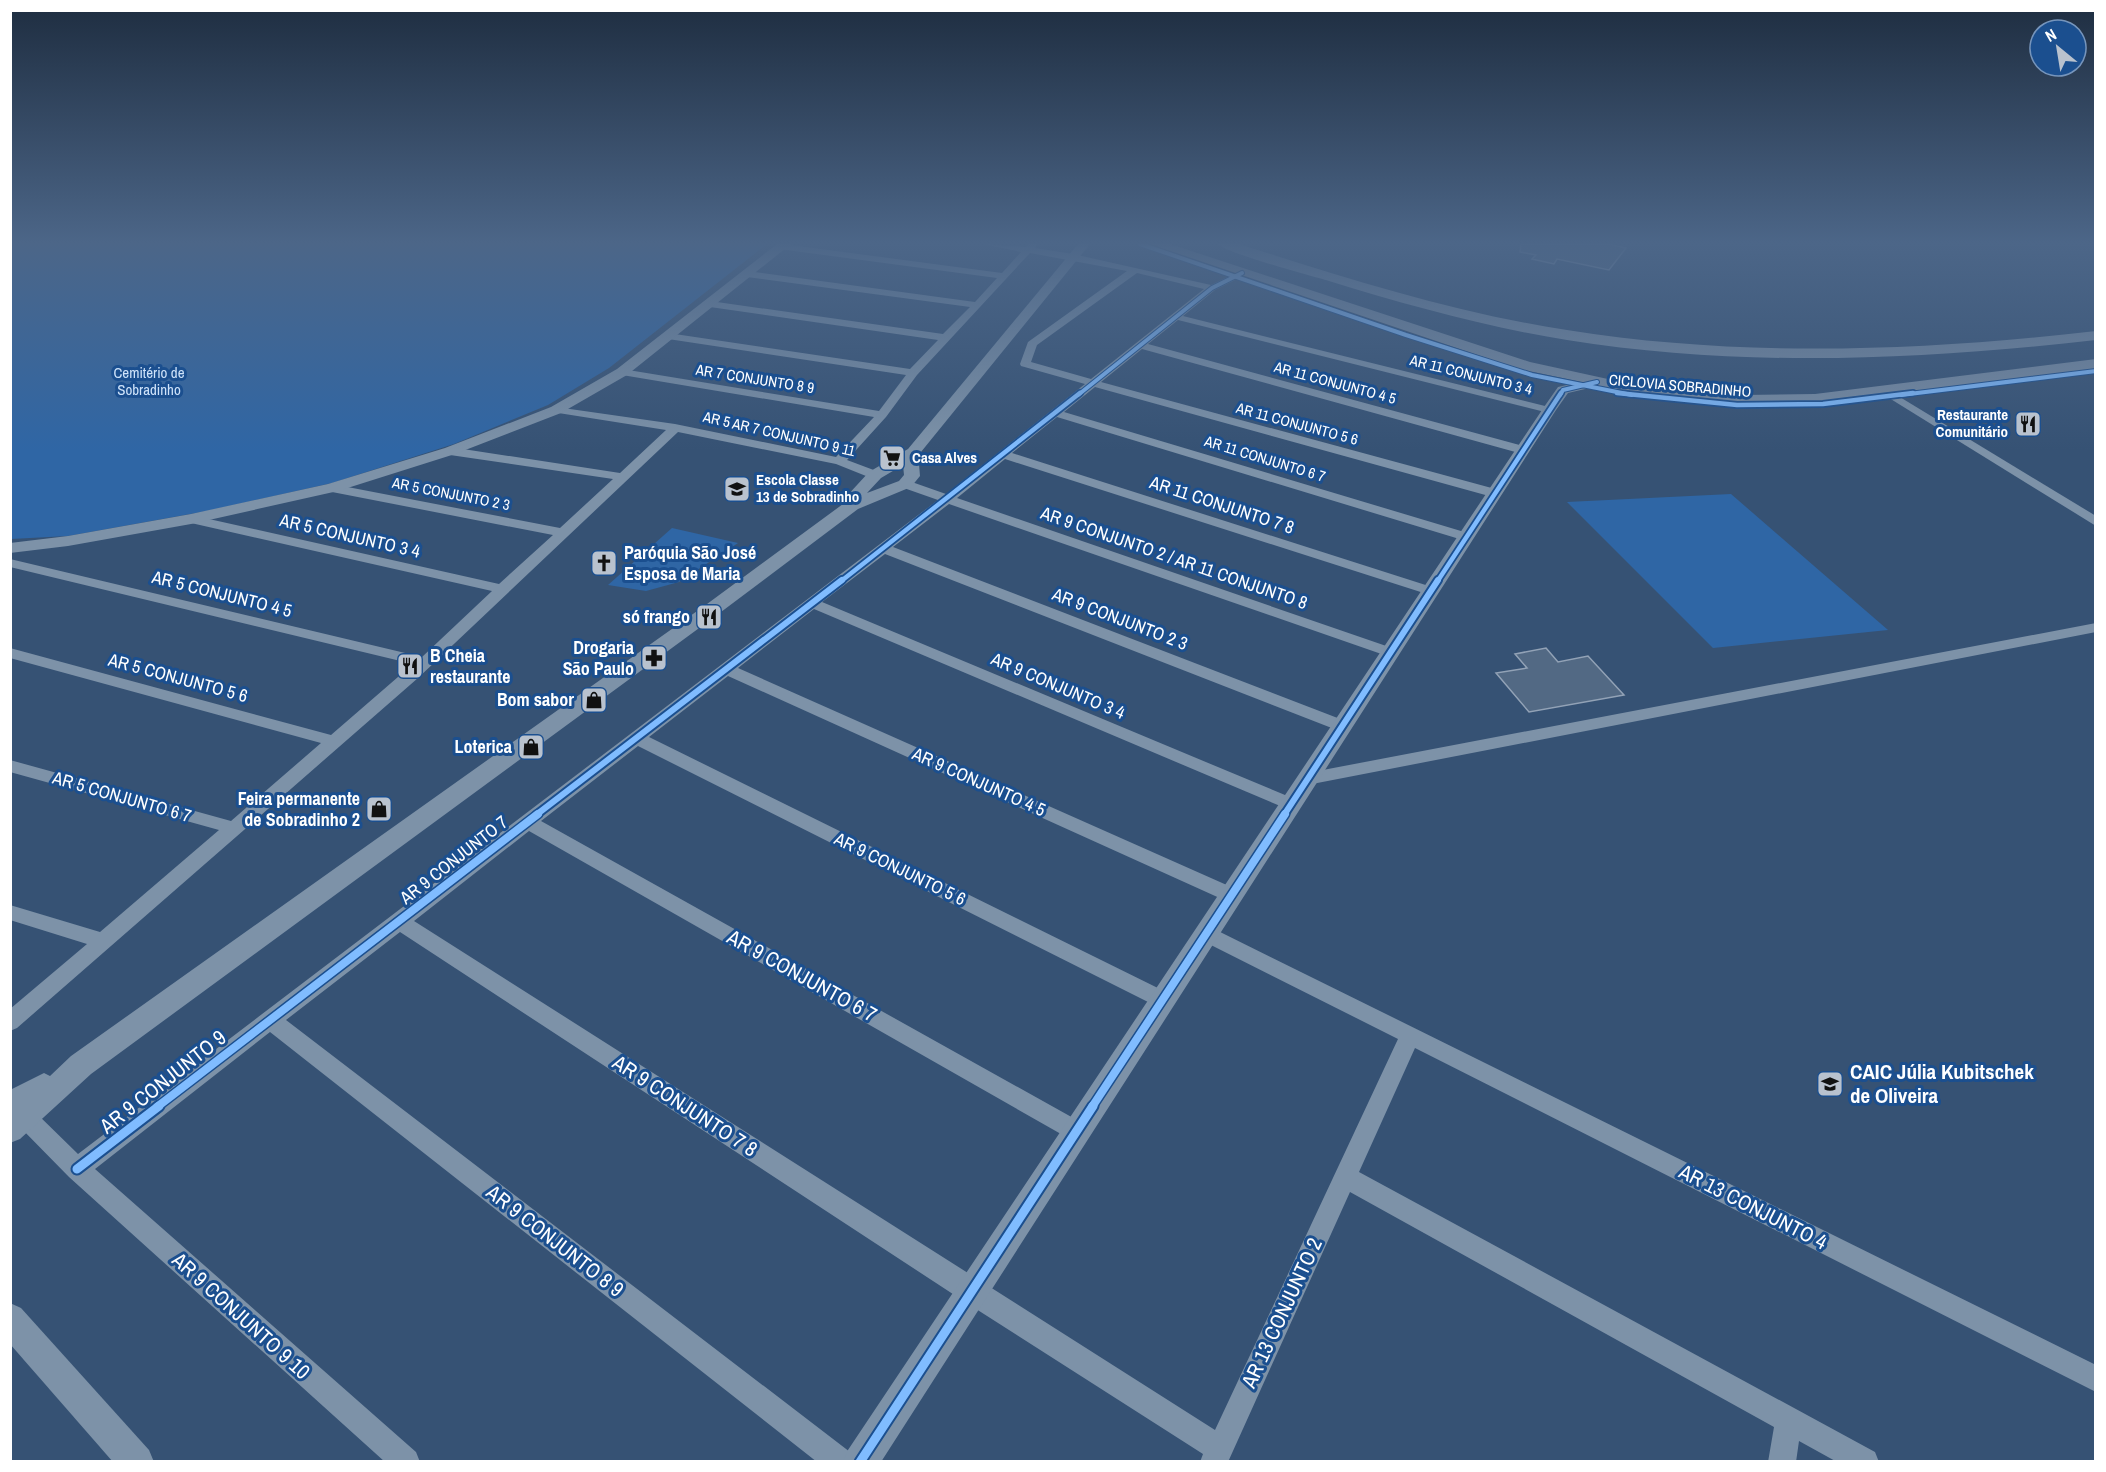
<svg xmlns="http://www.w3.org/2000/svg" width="2106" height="1472" font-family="'Archivo Narrow',sans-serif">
	<rect width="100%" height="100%" fill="#365274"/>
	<g fill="#2f66a5">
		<polygon points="10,244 767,244 609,368 548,405 454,444 332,483 207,511 68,536 11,539"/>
		<polygon points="1731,494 1888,630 1713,648 1567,502"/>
		<polygon points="672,528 738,543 679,582 646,591 608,585"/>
	</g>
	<g fill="#526984" stroke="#92a2b6" stroke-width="1.5">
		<polygon points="1521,244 1608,244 1626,248 1609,270 1557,259 1554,264 1532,259 1536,255 1520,252"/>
		<polygon points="1546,648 1558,662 1588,656 1624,695 1529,712 1496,673 1527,668 1515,654"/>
	</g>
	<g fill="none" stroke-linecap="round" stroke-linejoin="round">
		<g fill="#7d92a8" fill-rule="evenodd">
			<path d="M 783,244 L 1002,273 L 1021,252 L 983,244 L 1026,247 L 1029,244 L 1038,244 L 1035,248 L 1073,254 L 1211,285 L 1242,270 L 1245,271 L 1245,275 L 1215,290 L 1183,316 L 1553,408 L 1555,410 L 1549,413 L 1178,320 L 1148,344 L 1527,447 L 1529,450 L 1523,454 L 1519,453 L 1142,349 L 1101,382 L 1499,490 L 1500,493 L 1494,497 L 1489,496 L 1095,387 L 1064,412 L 1471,534 L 1473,537 L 1471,540 L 1466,541 L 1057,417 L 1012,453 L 1435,588 L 1437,591 L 1430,595 L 1005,459 L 957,498 L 1395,649 L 1398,652 L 1395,655 L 1390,657 L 949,504 L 893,547 L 1348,722 L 1350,726 L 1348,730 L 1342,732 L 885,554 L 822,602 L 1297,800 L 1300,804 L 1297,808 L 1291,810 L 1285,808 L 814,609 L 738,668 L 1238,890 L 1240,895 L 1238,900 L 1231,902 L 1224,900 L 728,676 L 649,737 L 1170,994 L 1173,1000 L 1170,1006 L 1163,1009 L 1156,1006 L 638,746 L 541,821 L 1084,1124 L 1087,1131 L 1084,1138 L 1076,1141 L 1068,1138 L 529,831 L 414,921 L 1215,1430 L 1398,1039 L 1199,939 L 1196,933 L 1199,927 L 1206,925 L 2096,1365 L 2096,1392 L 1415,1048 L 1359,1172 L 1875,1452 L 1879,1462 L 1837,1462 L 1799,1441 L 1796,1462 L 1768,1462 L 1774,1427 L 1350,1192 L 1228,1462 L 1200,1462 L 1203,1454 L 962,1300 L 400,932 L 286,1020 L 850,1452 L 854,1462 L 817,1462 L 270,1032 L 95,1169 L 416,1452 L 420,1462 L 385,1462 L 69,1177 L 16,1123 L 13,1116 L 16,1109 L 24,1106 L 32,1109 L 78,1154 L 938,500 L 901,487 L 899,484 L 901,481 L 909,481 L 946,494 L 1085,384 L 1021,366 L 1020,364 L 1028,342 L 1127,271 L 1030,253 L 917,375 L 886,417 L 847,460 L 879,472 L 881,475 L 879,478 L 871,478 L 836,464 L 678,432 L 418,678 L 17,1028 L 10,1031 L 10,1009 L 87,944 L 10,920 L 10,905 L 100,932 L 219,830 L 10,772 L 10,760 L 231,821 L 321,743 L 10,658 L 10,648 L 331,735 L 413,664 L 10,567 L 10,559 L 422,657 L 492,591 L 191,523 L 184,519 L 191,515 L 499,584 L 553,535 L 332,492 L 326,488 L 332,484 L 560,528 L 613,479 L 450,455 L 444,451 L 450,447 L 620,473 L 666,430 L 552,412 L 550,410 L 556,407 L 675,424 L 836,457 L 874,417 L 622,375 L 617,372 L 622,369 L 879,411 L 906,375 L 668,339 L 663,336 L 668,333 L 910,369 L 938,340 L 710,307 L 705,304 L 710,301 L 943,334 L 970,307 L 747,277 L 742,274 L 747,271 L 975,302 L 997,278 L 779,249 L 779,245 ZM 1137,273 L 1204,289 L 1091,379 L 1031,362 L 1037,345 Z"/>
			<polygon points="1885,388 2096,516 2096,526 1881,393 1881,389"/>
			<polygon points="2096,623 2096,632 1307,785 1301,783 1298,779 1301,775 1307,773"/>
		</g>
		<g fill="#7d92a8" fill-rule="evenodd">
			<polygon points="777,244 791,244 627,375 561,413 455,454 338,491 191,524 68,546 10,553 10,543 68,536 191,514 328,484 445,448 551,407 617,369"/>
			<path d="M 1078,244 L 1090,244 L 921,452 L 923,455 L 919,464 L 920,476 L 911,487 L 858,509 L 721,612 L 91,1074 L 20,1139 L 10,1143 L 10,1090 L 44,1073 L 50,1076 L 71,1056 L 707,604 L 843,504 L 845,498 L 869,472 L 908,449 ZM 903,465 L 904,475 L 899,481 L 867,493 L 881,478 Z"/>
			<polygon points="1597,378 1602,379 1604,382 1602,385 1568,393 1556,410 881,1462 843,1462 848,1450 1544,407 1558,387"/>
			<polygon points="10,1303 21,1308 149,1450 154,1462 113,1462 10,1344"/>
		</g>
		<g fill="#798da4" fill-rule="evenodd">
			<polygon points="1150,244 1170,244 1530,362 1617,381 1680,390 1743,395 1815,394 2096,359 2096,369 1815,404 1743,405 1648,396 1519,369"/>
			<path d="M 1218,244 L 1239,244 C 1346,278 1455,313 1567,330 C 1742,358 1920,351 2096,331 L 2096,340 C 1920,360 1742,368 1567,340 C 1486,327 1407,305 1329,281 C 1309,275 1228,254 1218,244 Z"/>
		</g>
		<defs>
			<g id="cycleway-far4">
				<polyline points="1140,244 1406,335 1532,375 1632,395"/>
				<polyline points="1078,395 1212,288 1242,273"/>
				<polyline points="1560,395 1563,390 1597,382"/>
				<polyline points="1901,395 2096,371"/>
			</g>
			<g id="cycleway-far3">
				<polyline points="1617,393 1737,405 1823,404 1913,393"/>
				<polyline points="840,582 1080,393"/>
				<polyline points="1437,582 1561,393"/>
			</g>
			<g id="cycleway-far2">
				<polyline points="536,815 842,580"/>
				<polyline points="1284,815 1438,580"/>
			</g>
			<g id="cycleway-far1">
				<polyline points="157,1107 538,814"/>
				<polyline points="1092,1107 1285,814"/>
			</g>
			<g id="cycleway">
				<polyline points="77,1169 159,1106"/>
				<polyline points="860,1462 1093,1106"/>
			</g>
		</defs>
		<use href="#cycleway-far4" stroke="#1b4f8f" stroke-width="6"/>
		<use href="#cycleway-far3" stroke="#1b4f8f" stroke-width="8"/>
		<use href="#cycleway-far2" stroke="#1b4f8f" stroke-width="10"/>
		<use href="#cycleway-far1" stroke="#1b4f8f" stroke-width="11"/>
		<use href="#cycleway" stroke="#1b4f8f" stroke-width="13"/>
		<use href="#cycleway-far4" stroke="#80bcff" stroke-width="4"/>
		<use href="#cycleway-far3" stroke="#80bcff" stroke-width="4.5"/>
		<use href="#cycleway-far2" stroke="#80bcff" stroke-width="6"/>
		<use href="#cycleway-far1" stroke="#80bcff" stroke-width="8"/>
		<use href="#cycleway" stroke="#80bcff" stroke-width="9"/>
	</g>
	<linearGradient id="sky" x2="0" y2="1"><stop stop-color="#1e2d40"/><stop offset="0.54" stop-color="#4c6688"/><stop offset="1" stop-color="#4c6688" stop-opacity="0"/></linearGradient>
	<rect width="2106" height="450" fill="url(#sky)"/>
	<defs>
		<symbol id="restaurant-square" viewBox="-11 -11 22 22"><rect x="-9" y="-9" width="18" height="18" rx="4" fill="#b9c2ce" stroke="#1b4f8f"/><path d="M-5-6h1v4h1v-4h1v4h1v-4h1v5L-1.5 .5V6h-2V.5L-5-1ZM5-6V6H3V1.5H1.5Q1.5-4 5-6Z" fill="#111"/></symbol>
		<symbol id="supermarket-square" viewBox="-11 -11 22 22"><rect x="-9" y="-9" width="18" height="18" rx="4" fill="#b9c2ce" stroke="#1b4f8f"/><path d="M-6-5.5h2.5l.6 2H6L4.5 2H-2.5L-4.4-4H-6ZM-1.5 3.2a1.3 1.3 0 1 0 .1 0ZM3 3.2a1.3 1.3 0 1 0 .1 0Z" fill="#111"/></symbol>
		<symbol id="school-square" viewBox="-11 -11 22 22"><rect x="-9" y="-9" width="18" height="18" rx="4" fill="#b9c2ce" stroke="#1b4f8f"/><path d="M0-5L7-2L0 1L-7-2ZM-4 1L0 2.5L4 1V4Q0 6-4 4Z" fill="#111"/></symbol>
		<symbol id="church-square" viewBox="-11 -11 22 22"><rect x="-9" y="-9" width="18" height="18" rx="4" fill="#b9c2ce" stroke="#1b4f8f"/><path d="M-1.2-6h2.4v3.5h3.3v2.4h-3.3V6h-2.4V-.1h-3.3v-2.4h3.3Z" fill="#111"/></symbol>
		<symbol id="pharmacy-square" viewBox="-11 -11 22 22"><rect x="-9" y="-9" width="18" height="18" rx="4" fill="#b9c2ce" stroke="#1b4f8f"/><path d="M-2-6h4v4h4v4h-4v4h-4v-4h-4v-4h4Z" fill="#111"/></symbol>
		<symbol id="shop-square" viewBox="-11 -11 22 22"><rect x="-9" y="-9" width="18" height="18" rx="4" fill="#b9c2ce" stroke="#1b4f8f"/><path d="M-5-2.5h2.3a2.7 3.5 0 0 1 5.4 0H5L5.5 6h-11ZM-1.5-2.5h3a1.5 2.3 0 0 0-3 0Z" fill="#111"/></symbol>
	</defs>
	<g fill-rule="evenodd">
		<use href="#restaurant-square" x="2013" y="409" width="30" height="30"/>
		<use href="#supermarket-square" x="877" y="443" width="30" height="30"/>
		<use href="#school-square" x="722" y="474" width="30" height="30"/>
		<use href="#church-square" x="589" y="548" width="30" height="30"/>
		<use href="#restaurant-square" x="694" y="602" width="30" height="30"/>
		<use href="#pharmacy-square" x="639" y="643" width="30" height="30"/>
		<use href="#restaurant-square" x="395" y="651" width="30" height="30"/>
		<use href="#shop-square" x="579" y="685" width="30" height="30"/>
		<use href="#shop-square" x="516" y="732" width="30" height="30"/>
		<use href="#shop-square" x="364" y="794" width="30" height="30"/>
		<use href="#school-square" x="1815" y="1069" width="30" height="30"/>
	</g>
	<g text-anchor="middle" stroke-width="6" stroke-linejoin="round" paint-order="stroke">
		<g font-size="15" fill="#cfe3fa" stroke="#1b4f8f">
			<text x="149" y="378">Cemitério de<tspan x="149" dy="17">Sobradinho</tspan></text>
		</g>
		<g font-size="15" fill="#fff" stroke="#1b4f8f">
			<text transform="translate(1471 375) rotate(14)" y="5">AR 11 CONJUNTO 3 4</text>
			<text transform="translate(755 379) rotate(9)" y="5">AR 7 CONJUNTO 8 9</text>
			<text transform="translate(1335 383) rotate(15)" y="5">AR 11 CONJUNTO 4 5</text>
			<text transform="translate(1680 386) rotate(5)" y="5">CICLOVIA SOBRADINHO</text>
			<text transform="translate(1297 424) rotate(15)" y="5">AR 11 CONJUNTO 5 6</text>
			<text transform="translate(779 434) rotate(13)" y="5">AR 5 AR 7 CONJUNTO 9 11</text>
			<text transform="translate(1265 459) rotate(17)" y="5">AR 11 CONJUNTO 6 7</text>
			<text transform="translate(451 494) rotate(11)" y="5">AR 5 CONJUNTO 2 3</text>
		</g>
		<g font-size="15" font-weight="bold" fill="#fff" stroke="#1b4f8f" text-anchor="start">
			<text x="2008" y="420" text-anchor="end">Restaurante<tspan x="2008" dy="17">Comunitário</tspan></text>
			<text x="912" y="463">Casa Alves</text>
			<text x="756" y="485">Escola Classe<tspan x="756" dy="17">13 de Sobradinho</tspan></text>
		</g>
		<g font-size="18" fill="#fff" stroke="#1b4f8f">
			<text transform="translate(1222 505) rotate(18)" y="6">AR 11 CONJUNTO 7 8</text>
			<text transform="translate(350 536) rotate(13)" y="6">AR 5 CONJUNTO 3 4</text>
			<text transform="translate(1174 558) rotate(19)" y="6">AR 9 CONJUNTO 2 / AR 11 CONJUNTO 8</text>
			<text transform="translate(222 594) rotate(14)" y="6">AR 5 CONJUNTO 4 5</text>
			<text transform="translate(1120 619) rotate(21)" y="6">AR 9 CONJUNTO 2 3</text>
			<text transform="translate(178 678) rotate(15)" y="6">AR 5 CONJUNTO 5 6</text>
			<text transform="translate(1058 686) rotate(23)" y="6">AR 9 CONJUNTO 3 4</text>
			<text transform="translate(979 782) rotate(24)" y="6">AR 9 CONJUNTO 4 5</text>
			<text transform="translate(122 797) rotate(16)" y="6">AR 5 CONJUNTO 6 7</text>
			<text transform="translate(454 860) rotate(-38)" y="6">AR 9 CONJUNTO 7</text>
			<text transform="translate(900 869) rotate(26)" y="6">AR 9 CONJUNTO 5 6</text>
		</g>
		<g font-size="18" font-weight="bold" fill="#fff" stroke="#1b4f8f" text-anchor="end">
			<text x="624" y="559" text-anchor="start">Paróquia São José<tspan x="624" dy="21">Esposa de Maria</tspan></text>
			<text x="690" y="623">só frango</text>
			<text x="634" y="654">Drogaria<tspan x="634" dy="21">São Paulo</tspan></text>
			<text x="430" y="662" text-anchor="start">B Cheia<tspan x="430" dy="21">restaurante</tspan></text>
			<text x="574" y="706">Bom sabor</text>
			<text x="512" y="753">Loterica</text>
			<text x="360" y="805">Feira permanente<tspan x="360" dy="21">de Sobradinho 2</tspan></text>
		</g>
		<g font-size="21" fill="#fff" stroke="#1b4f8f">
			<text transform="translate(802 976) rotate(29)" y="7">AR 9 CONJUNTO 6 7</text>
			<text transform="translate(163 1082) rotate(-38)" y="7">AR 9 CONJUNTO 9</text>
			<text transform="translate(685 1106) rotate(33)" y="7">AR 9 CONJUNTO 7 8</text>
			<text transform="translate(1753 1207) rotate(27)" y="7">AR 13 CONJUNTO 4</text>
			<text transform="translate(555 1241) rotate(38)" y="7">AR 9 CONJUNTO 8 9</text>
			<text transform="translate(1282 1313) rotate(-65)" y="7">AR 13 CONJUNTO 2</text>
			<text transform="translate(241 1316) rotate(42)" y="7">AR 9 CONJUNTO 9 10</text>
		</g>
		<g font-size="21" font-weight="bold" fill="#fff" stroke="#1b4f8f" text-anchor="start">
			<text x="1850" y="1079">CAIC Júlia Kubitschek<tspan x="1850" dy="24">de Oliveira</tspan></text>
		</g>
	</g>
	<rect width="2106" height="1472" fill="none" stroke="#ffffff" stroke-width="24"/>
	<g transform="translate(2058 48) rotate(330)"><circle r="28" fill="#1b4f8f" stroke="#7695bc" stroke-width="1.5"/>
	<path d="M0-4.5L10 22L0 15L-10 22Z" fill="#b9c2ce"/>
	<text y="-9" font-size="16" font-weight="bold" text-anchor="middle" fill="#ffffff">N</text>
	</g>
</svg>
